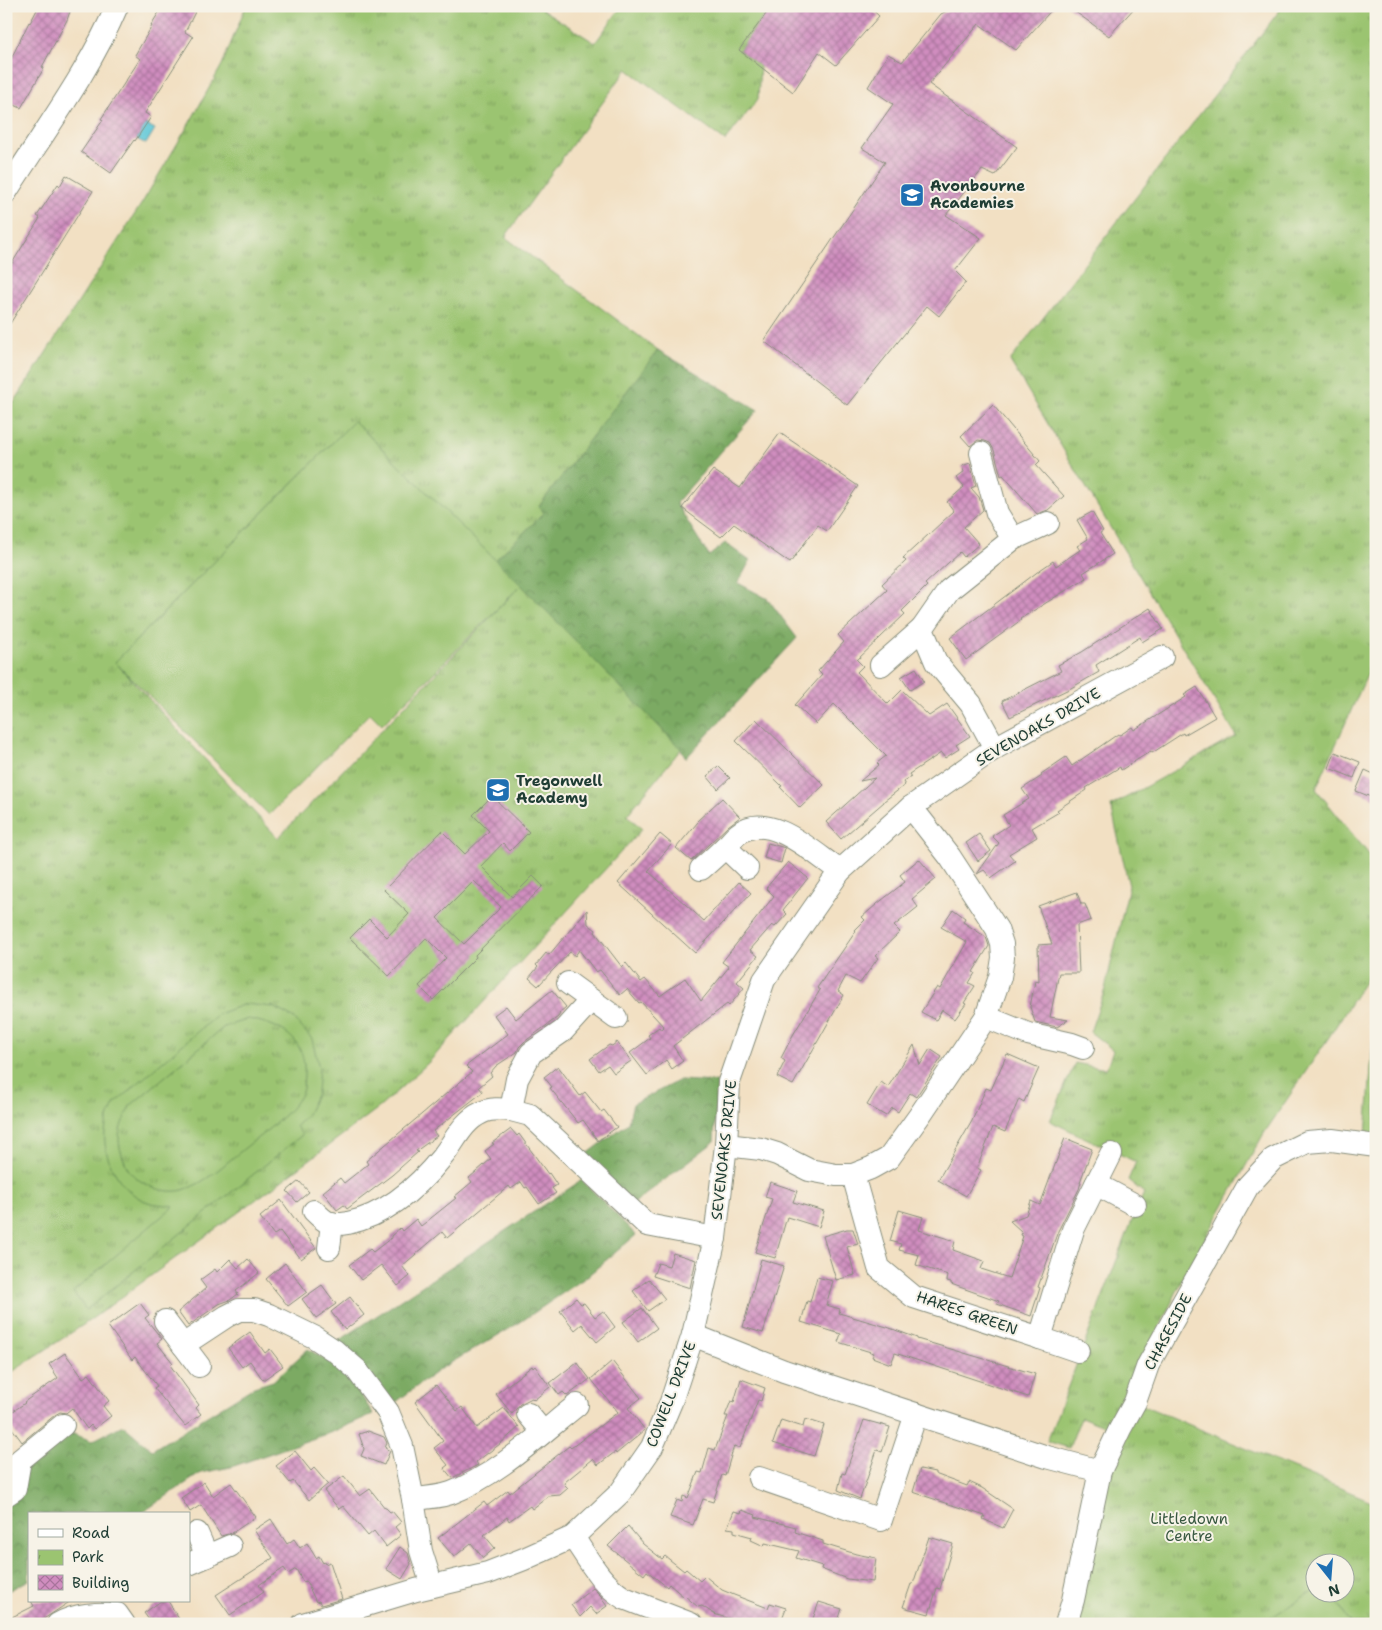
<svg xmlns="http://www.w3.org/2000/svg" width="1382" height="1630" font-family="'Shantell Sans',sans-serif">
	<defs>
		<pattern id="forest-crowns" width="20" height="18" patternUnits="userSpaceOnUse" patternTransform="scale(1.25)"><rect width="20" height="18" fill="#7caa63"/><path d="M2 6a3 3 0 1 1 6 0M12 15a3 3 0 1 1 6 0" fill="none" stroke="#658c52"/></pattern>
		<pattern id="park-tufts" width="24" height="20" patternUnits="userSpaceOnUse" patternTransform="scale(1.25)"><rect width="24" height="20" fill="#9bc471"/><path d="M3 7l-1-3M5 7V3M7 7l1-3M15 17l-1-3M17 17v-4M19 17l1-3" fill="none" stroke="#7ea05e"/></pattern>
		<pattern id="building-cross-hatch" width="8" height="8" patternUnits="userSpaceOnUse" patternTransform="scale(1.25)"><rect width="8" height="8" fill="#d08dbf"/><path d="M0 0l8 8M0 8l8-8" fill="none" stroke="#a8749c"/></pattern>
	</defs>
	<rect width="100%" height="100%" fill="#f7f3e8"/>
	<filter id="ink" filterUnits="userSpaceOnUse"><feTurbulence type="fractalNoise" baseFrequency=".02" numOctaves="2"/><feDisplacementMap in="SourceGraphic" scale="10" xChannelSelector="R" yChannelSelector="G"/><feConvolveMatrix kernelMatrix="1 2 1 2 8 2 1 2 1" color-interpolation-filters="sRGB"/></filter>
	<filter id="wash" filterUnits="userSpaceOnUse"><feTurbulence type="fractalNoise" baseFrequency=".0096" numOctaves="4" result="noise"/><feDisplacementMap in="SourceGraphic" scale="20" xChannelSelector="R" yChannelSelector="G"/><feGaussianBlur stdDeviation="1.12" result="paint"/><feColorMatrix in="noise" values="0 0 0 0 0 0 0 0 0 0 0 0 0 0 0 0 0 1.4 0 .05"/><feComposite in="paint" operator="in"/></filter>
	<g filter="url(#wash)">
		<rect width="100%" height="100%" fill="#f2e0c3"/>
		<g fill="url(#forest-crowns)" stroke="#4e744c">
			<polygon points="658,350 758,410 676,503 709,556 725,543 750,561 738,583 768,599 797,638 686,758 681,749 495,560 544,513 539,506"/>
			<polygon points="680,1080 717,1082 714,1142 633,1204 586,1155 628,1123 633,1104"/>
			<polygon points="582,1180 636,1235 585,1278 519,1323 440,1369 392,1405 337,1342"/>
			<polygon points="308,1349 347,1373 373,1414 332,1432 231,1467 201,1473 140,1514 29,1514 29,1580 6,1592 6,1548 9,1546 6,1529 6,1503 26,1466 71,1433 92,1441 123,1425 152,1450 254,1387 273,1381"/>
		</g>
		<g fill="url(#park-tufts)" stroke="#5d8052" fill-rule="evenodd">
			<polygon points="246,6 537,6 595,43 622,6 772,6 739,50 760,66 758,99 725,141 627,69 505,237 658,350 539,506 544,513 495,560 354,421 115,662 278,838 521,585 681,749 627,815 642,829 428,1063 381,1106 272,1188 86,1323 6,1376 6,415 142,203 189,124 222,65"/>
			<polygon points="1283,6 1376,6 1376,655 1316,789 1376,863 1376,963 1331,1034 1263,1135 1185,1275 1124,1400 1109,1428 1081,1417 1069,1448 1047,1441 1135,1213 1144,1193 1128,1180 1136,1162 1050,1121 1075,1063 1106,1069 1113,1050 1090,1032 1105,989 1129,886 1111,806 1236,736 1010,361"/>
			<path d="M 1135,1402 L 1376,1503 L 1376,1624 L 1076,1624 L 1100,1471 ZM 1314,1562 L 1344,1562 L 1344,1592 L 1314,1592 Z"/>
		</g>
		<g fill="#9bc471" stroke="#5d8052" fill-rule="evenodd">
			<polygon points="354,421 521,585 382,725 370,713 269,815 115,662"/>
			<path d="M 245,1004 L 273,1007 L 293,1018 L 312,1039 L 319,1068 L 317,1093 L 307,1114 L 296,1126 L 302,1135 L 86,1310 L 73,1292 L 174,1206 C 163,1204 153,1205 143,1200 C 120,1190 102,1157 105,1132 C 106,1122 110,1112 115,1103 L 218,1014 ZM 248,1019 C 281,1025 307,1038 304,1076 C 303,1081 304,1087 302,1092 C 292,1114 259,1136 240,1152 C 222,1166 206,1183 183,1190 C 165,1195 136,1184 127,1167 C 115,1140 117,1132 130,1106 L 224,1027 Z"/>
			<polygon points="1373,1041 1376,1041 1376,1137 1366,1135"/>
			<polygon points="1314,1590 1314,1592 1332,1593 1351,1624 1261,1624"/>
		</g>
		<polygon fill="#5ec8d8" stroke="#3e8286" points="145,124 155,129 146,144 137,139"/>
		<g id="blocks">
			<g fill="url(#building-cross-hatch)" fill-rule="evenodd">
				<polygon points="39,6 72,6 67,20 42,67 44,68 21,108 6,101 6,69 29,22 30,23"/>
				<polygon points="163,6 198,6 185,32 193,37 145,113 151,117 135,141 134,140 111,173 81,152 103,120 101,119 140,59 135,55 152,26 151,25"/>
				<polygon points="772,6 868,6 879,16 836,65 819,52 793,92 739,50"/>
				<polygon points="956,6 1055,6 1016,50 979,24 929,84 1017,147 995,176 982,170 946,215 981,238 955,271 966,282 939,316 927,306 847,405 764,341 885,162 862,148 893,104 868,87 888,54 902,62 941,14"/>
				<polygon points="1067,6 1136,6 1109,36"/>
				<polygon points="66,175 93,191 6,330 6,273 40,218 37,216 58,184 60,186"/>
				<polygon points="993,405 1040,461 1036,465 1064,496 1048,510 1037,514 1003,475 1001,476 994,450 990,443 985,441 978,440 970,446 961,436"/>
				<polygon points="780,433 858,486 827,531 818,525 790,563 734,524 721,537 682,508 713,470 740,488"/>
				<polygon points="970,463 976,486 971,488 979,497 983,510 964,527 979,544 964,557 960,552 925,584 927,586 902,611 905,614 857,660 863,666 857,672 888,704 902,690 929,716 947,704 970,736 956,745 959,749 945,758 941,753 909,774 911,777 903,782 905,785 884,801 884,802 841,839 826,822 875,778 860,781 879,765 877,763 886,756 834,704 816,724 795,705 822,675 818,671 844,642 838,635 887,590 882,584 906,561 903,558 954,511 947,502 964,487 956,478 964,472 962,466"/>
				<polygon points="1092,512 1103,531 1100,533 1113,554 1083,573 1086,578 1020,619 1021,620 966,660 950,638 1040,570 1053,561 1056,566 1080,550 1077,546 1088,539 1077,520"/>
				<polygon points="1150,608 1163,629 1142,642 1140,637 1096,665 1099,672 1071,688 1010,717 1002,701 1061,671 1058,665 1082,652"/>
				<polygon points="916,668 924,681 910,690 901,677"/>
				<polygon points="1197,687 1215,717 1184,735 1183,733 1152,753 1151,751 1121,770 1120,767 1086,788 1087,790 1057,810 1059,812 1032,828 1037,837 1009,854 1015,861 991,878 984,870 977,874 999,843 992,836 1009,825 1003,815 1029,799 1022,789 1042,776 1041,774 1066,757 1072,766 1118,734 1120,735 1132,727 1134,730 1186,697 1184,695"/>
				<polygon points="756,719 824,785 800,808 780,787 782,786 736,741"/>
				<polygon points="1335,752 1360,762 1354,778 1329,768"/>
				<polygon points="718,766 730,778 718,789 707,776"/>
				<polygon points="1365,770 1376,775 1376,799 1356,791"/>
				<path d="M 492,796 L 529,832 L 510,851 L 503,843 L 481,866 L 512,897 L 533,876 L 543,886 L 475,955 L 476,957 L 433,1000 L 419,986 L 446,958 L 426,938 L 389,976 L 350,938 L 369,919 L 387,937 L 409,914 L 384,890 L 442,831 L 465,854 L 489,831 L 473,815 ZM 474,881 L 501,907 L 464,944 L 437,918 Z"/>
				<polygon points="722,798 740,817 728,826 691,861 676,848 698,822 697,821"/>
				<polygon points="660,834 672,844 648,871 704,921 739,882 751,893 695,953 618,883"/>
				<polygon points="979,834 991,851 978,861 966,843"/>
				<polygon points="768,843 785,848 781,863 764,858"/>
				<polygon points="919,859 936,879 912,899 918,907 894,926 900,932 875,956 878,958 860,983 846,976 838,991 844,995 793,1085 777,1077 785,1061 781,1058 793,1035 820,990 817,988 856,931 855,930 865,920 862,917 877,904 905,882 900,875"/>
				<polygon points="788,862 808,878 783,910 787,914 775,927 772,925 750,950 758,956 737,982 744,988 729,1006 727,1004 673,1046 683,1061 672,1069 666,1060 647,1075 630,1053 650,1038 648,1035 659,1027 661,1030 664,1027 641,1002 639,1003 627,989 620,995 600,970 596,972 579,950 575,956 570,952 538,986 529,978 538,967 536,965 546,953 549,955 587,910 588,924 596,930 595,932 622,967 626,963 641,982 645,979 660,996 685,978 701,1001 729,967 722,962 774,896 766,888"/>
				<polygon points="1077,892 1081,904 1085,904 1091,920 1077,925 1079,973 1059,973 1050,1017 1068,1020 1057,1027 1035,1022 1030,1007 1035,981 1039,982 1038,945 1052,944 1038,906"/>
				<polygon points="953,909 965,918 963,922 986,937 989,946 973,972 975,973 969,983 975,986 964,1003 966,1004 955,1019 942,1010 936,1020 921,1012 937,987 940,989 967,942 941,927"/>
				<polygon points="552,990 566,1007 559,1013 560,1014 558,1017 524,1042 519,1047 517,1052 496,1066 490,1073 492,1076 479,1087 483,1092 433,1131 437,1136 416,1151 418,1152 392,1175 347,1209 344,1205 337,1210 323,1192 340,1178 344,1183 368,1164 366,1161 472,1072 466,1066 508,1034 494,1015 506,1006 516,1019"/>
				<polygon points="617,1042 631,1061 614,1073 608,1065 599,1071 590,1059 609,1045 612,1046"/>
				<polygon points="914,1045 920,1065 930,1049 942,1057 916,1097 910,1093 898,1112 892,1108 886,1116 867,1105 881,1082 888,1087"/>
				<polygon points="1007,1054 1039,1068 1024,1102 1019,1099 1005,1132 993,1127 977,1168 981,1170 966,1196 938,1180 972,1121 986,1088 991,1090"/>
				<polygon points="558,1066 580,1096 585,1092 601,1112 604,1110 617,1127 598,1141 583,1120 578,1123 550,1088 552,1087 544,1077"/>
				<polygon points="511,1129 517,1136 519,1134 548,1174 549,1173 557,1185 552,1188 556,1193 539,1204 527,1187 525,1188 521,1182 511,1189 509,1186 447,1238 442,1232 402,1266 410,1276 398,1286 381,1265 361,1280 349,1265 370,1249 373,1252 391,1238 391,1236 400,1228 402,1231 416,1219 421,1226 456,1198 454,1197 472,1182 469,1178 491,1159 485,1151 494,1144 492,1143"/>
				<polygon points="1065,1138 1092,1149 1080,1182 1081,1182 1079,1189 1058,1231 1038,1287 1040,1288 1031,1316 997,1304 999,1301 951,1284 951,1282 947,1281 948,1275 916,1265 919,1255 899,1250 901,1244 890,1241 899,1210 923,1217 919,1230 955,1241 953,1250 984,1261 981,1269 1009,1278 1023,1236 1021,1235 1022,1232 1010,1221 1026,1215 1031,1201 1040,1205"/>
				<polygon points="299,1181 309,1192 297,1202 287,1191"/>
				<polygon points="770,1182 797,1191 793,1202 824,1211 819,1227 787,1217 775,1258 755,1252 772,1199 765,1197"/>
				<polygon points="281,1200 316,1248 301,1259 280,1231 274,1235 260,1217"/>
				<polygon points="847,1229 853,1229 858,1244 847,1247 855,1275 836,1280 823,1236"/>
				<polygon points="673,1253 696,1260 690,1288 653,1276 658,1263 669,1266"/>
				<polygon points="230,1259 238,1268 248,1259 259,1273 236,1291 238,1294 230,1300 219,1304 188,1326 178,1312 206,1288 200,1280 215,1269 217,1272"/>
				<polygon points="761,1259 784,1266 763,1333 743,1327"/>
				<polygon points="285,1263 307,1292 288,1306 266,1279"/>
				<polygon points="817,1277 833,1281 826,1305 840,1309 839,1313 887,1327 917,1338 917,1339 1035,1374 1028,1397 895,1353 891,1364 872,1357 874,1353 838,1342 841,1334 801,1322 807,1301 810,1302"/>
				<polygon points="649,1279 665,1299 648,1311 633,1291"/>
				<polygon points="322,1285 336,1304 316,1318 302,1299"/>
				<polygon points="350,1297 364,1315 345,1330 331,1312"/>
				<polygon points="576,1298 581,1304 584,1303 595,1317 603,1311 615,1327 597,1342 582,1324 575,1330 560,1311"/>
				<polygon points="140,1303 149,1315 145,1318 162,1339 157,1343 173,1363 170,1365 199,1405 196,1408 201,1414 185,1426 154,1388 157,1386 135,1357 132,1360 108,1326"/>
				<polygon points="642,1308 657,1328 638,1342 623,1322"/>
				<polygon points="250,1332 265,1353 270,1349 283,1366 263,1380 250,1361 242,1367 228,1348"/>
				<polygon points="65,1353 83,1378 89,1374 109,1401 103,1406 111,1416 94,1429 91,1425 87,1429 72,1408 66,1413 60,1412 55,1415 22,1442 6,1420 6,1416 25,1403 24,1402 58,1378 49,1364"/>
				<polygon points="612,1361 641,1398 628,1408 645,1430 616,1454 615,1452 598,1465 593,1459 565,1482 564,1484 568,1488 560,1495 549,1496 532,1509 530,1506 509,1521 507,1517 484,1535 495,1548 483,1558 471,1543 454,1557 438,1538 484,1502 487,1506 508,1490 510,1493 569,1446 571,1448 618,1412 591,1379"/>
				<polygon points="577,1362 590,1379 567,1396 563,1392 559,1395 550,1383"/>
				<polygon points="532,1366 533,1368 535,1366 550,1387 534,1400 532,1398 520,1404 512,1414 496,1394"/>
				<polygon points="741,1379 765,1388 761,1401 758,1400 740,1448 734,1446 725,1476 722,1475 713,1502 703,1499 693,1525 670,1517 677,1500 682,1502 683,1496 688,1498 698,1472 702,1473 709,1448 715,1450 728,1416 725,1416 731,1401 734,1402"/>
				<polygon points="436,1385 457,1411 462,1407 477,1428 504,1408 519,1427 500,1444 476,1462 478,1465 452,1478 444,1468 448,1465 434,1448 443,1441 415,1402"/>
				<polygon points="805,1419 824,1425 814,1456 773,1443 781,1420 803,1427"/>
				<polygon points="864,1420 890,1427 882,1452 877,1450 860,1499 838,1490 842,1473 845,1474"/>
				<polygon points="368,1431 384,1437 387,1443 385,1448 390,1451 384,1465 361,1456 364,1449 359,1434"/>
				<polygon points="295,1451 311,1471 314,1468 328,1484 309,1500 293,1481 290,1483 276,1466"/>
				<polygon points="920,1469 935,1472 935,1474 967,1486 969,1482 982,1488 1013,1509 1003,1528 983,1519 985,1516 913,1492"/>
				<polygon points="344,1476 360,1496 370,1489 385,1508 386,1508 390,1512 392,1511 401,1522 395,1527 401,1535 386,1547 374,1531 368,1536 343,1506 339,1509 324,1491"/>
				<polygon points="204,1482 213,1496 231,1483 256,1517 232,1533 221,1536 201,1505 190,1512 181,1498"/>
				<polygon points="742,1510 756,1515 755,1517 796,1527 795,1532 823,1541 823,1544 856,1554 876,1558 873,1582 847,1579 821,1569 822,1566 796,1558 799,1551 765,1543 764,1546 751,1540 752,1537 734,1532 734,1529 727,1528 734,1511 741,1513"/>
				<polygon points="271,1519 287,1544 294,1539 300,1548 307,1543 316,1558 319,1556 323,1563 324,1562 325,1564 330,1562 342,1599 321,1605 319,1601 316,1602 306,1581 303,1582 296,1569 288,1574 284,1568 259,1585 264,1592 230,1615 216,1595 273,1558 254,1530"/>
				<polygon points="628,1526 643,1544 662,1559 665,1556 684,1571 686,1569 700,1581 705,1576 722,1590 734,1595 768,1608 770,1603 786,1608 780,1624 746,1624 714,1614 702,1606 698,1607 685,1596 684,1597 669,1584 667,1587 647,1571 644,1575 608,1546"/>
				<polygon points="929,1537 953,1544 940,1589 937,1588 929,1614 903,1607 911,1584 913,1584"/>
				<polygon points="400,1547 408,1553 411,1564 402,1579 386,1569"/>
				<polygon points="593,1588 602,1597 601,1598 607,1606 596,1614 590,1607 580,1617 571,1605"/>
				<polygon points="31,1601 71,1601 36,1624 6,1624 6,1620 34,1606"/>
				<polygon points="161,1601 168,1601 182,1624 152,1624 144,1613"/>
				<polygon points="819,1602 842,1609 837,1624 811,1624"/>
			</g>
		</g>
	</g>
	<g filter="url(#ink)">
		<use href="#blocks" fill-opacity="0" stroke="#888e7c" stroke-width="1"/>
		<g fill="none" stroke-linecap="round" stroke-linejoin="round">
			<defs>
				<g id="street">
					<path d="M 6,192 C 43,133 90,70 117,6"/>
					<polyline points="981,453 997,513 1013,539"/>
					<polyline points="881,665 922,629"/>
					<polyline points="995,748 971,704 936,662 922,629 949,590 1013,539 1048,523"/>
					<polyline points="725,847 747,868"/>
					<path d="M 701,869 C 709,862 717,855 724,848 C 729,844 733,838 738,834 C 768,809 815,854 840,871"/>
					<polyline points="568,983 616,1018"/>
					<polyline points="986,1017 1028,1034 1072,1044 1083,1048"/>
					<polyline points="511,1110 530,1115 647,1225 715,1238"/>
					<polyline points="726,1145 761,1149 777,1154 809,1170 836,1175 853,1175 871,1168 889,1158 920,1115 986,1017 1000,977 1003,958 1002,944 997,929 950,857 911,807"/>
					<polyline points="853,1175 879,1268 914,1297 1040,1338 1073,1230 1111,1154"/>
					<polyline points="1096,1184 1135,1205"/>
					<path d="M 314,1211 C 318,1215 324,1221 329,1223 C 335,1225 342,1224 348,1223 C 386,1215 419,1186 443,1156 C 455,1141 463,1121 481,1113 C 490,1108 501,1109 511,1110 L 517,1079 L 531,1053 L 563,1031 L 591,1000"/>
					<polyline points="329,1248 332,1223"/>
					<polyline points="165,1321 199,1366"/>
					<polyline points="693,1335 784,1371 1047,1457 1100,1471"/>
					<polyline points="1040,1338 1078,1351"/>
					<polyline points="183,1345 227,1316 239,1310 254,1310 269,1315 314,1337 335,1351 356,1369 388,1412 402,1446 413,1499 421,1551 432,1586"/>
					<polyline points="528,1414 543,1432"/>
					<polyline points="759,1478 881,1520 916,1414"/>
					<polyline points="6,1495 15,1489 20,1460 63,1425"/>
					<path d="M 413,1499 C 426,1498 439,1497 451,1493 C 496,1476 539,1435 577,1405"/>
					<polyline points="197,1533 207,1556"/>
					<path d="M 573,1537 C 588,1559 601,1584 624,1598 L 691,1624"/>
					<polyline points="189,1564 230,1546"/>
					<path d="M 58,1624 C 76,1614 96,1613 117,1614 L 124,1624"/>
					<polyline points="303,1624 416,1590 488,1573 524,1559 573,1537 620,1493 652,1447 671,1402 693,1335 715,1238 726,1145 729,1082 764,980 840,871 911,807 995,748 1162,657"/>
					<polyline points="1066,1624 1073,1600 1100,1471 1120,1429 1135,1402 1148,1365 1248,1186 1273,1159 1307,1142 1332,1140 1376,1146"/>
				</g>
			</defs>
			<use href="#street" stroke="#888e7c" stroke-width="24"/>
			<use href="#street" stroke="#fff" stroke-width="22"/>
		</g>
	</g>
	<defs>
		<symbol id="school-square" viewBox="-11 -11 22 22"><rect x="-9" y="-9" width="18" height="18" rx="4" fill="#1f6fb2" stroke="#f7f3e8"/><path d="M0-5L7-2L0 1L-7-2ZM-4 1L0 2.5L4 1V4Q0 6-4 4Z" fill="#fff"/></symbol>
	</defs>
	<g fill-rule="evenodd">
		<use href="#school-square" x="898" y="181" width="28" height="28"/>
		<use href="#school-square" x="484" y="776" width="28" height="28"/>
	</g>
	<g text-anchor="middle" stroke-width="4" stroke-linejoin="round" paint-order="stroke">
		<g font-size="15" font-weight="bold" fill="#1f3d34" stroke="#f7f3e8" text-anchor="start">
			<text x="930" y="191">Avonbourne<tspan x="930" dy="17">Academies</tspan></text>
			<text x="516" y="786">Tregonwell<tspan x="516" dy="17">Academy</tspan></text>
		</g>
		<g font-size="15" fill="#1f3d34" stroke="#f7f3e8">
			<text transform="translate(1038 727) rotate(-30)" y="5">SEVENOAKS DRIVE</text>
			<text transform="translate(724 1150) rotate(-84)" y="5">SEVENOAKS DRIVE</text>
			<text transform="translate(967 1313) rotate(19)" y="5">HARES GREEN</text>
			<text transform="translate(1168 1332) rotate(-62)" y="5">CHASESIDE</text>
			<text transform="translate(671 1394) rotate(-69)" y="5">COWELL DRIVE</text>
		</g>
		<g font-size="15" fill="#385840" stroke="#f7f3e8">
			<text x="1189" y="1524">Littledown<tspan x="1189" dy="17">Centre</tspan></text>
		</g>
	</g>
	<rect width="1382" height="1630" fill="none" stroke="#f7f3e8" stroke-width="25"/>
	<rect x="28" y="1512" width="162" height="90" fill="#f7f3e8" stroke="#a1aaa0"/>
	<rect x="38" y="1529" width="25" height="8" fill="#ffffff" stroke="#a1aaa0"/>
	<text x="72" y="1538" font-size="15" fill="#1f3d34">Road</text>
	<rect x="38" y="1550" width="25" height="15" fill="url(#park-tufts)" stroke="#a1aaa0"/>
	<text x="72" y="1562" font-size="15" fill="#1f3d34">Park</text>
	<rect x="38" y="1575" width="25" height="15" fill="url(#building-cross-hatch)" stroke="#a1aaa0"/>
	<text x="72" y="1588" font-size="15" fill="#1f3d34">Building</text>
	<g transform="translate(1330 1578) rotate(163)"><circle r="24" fill="#f7f3e8" stroke="#a1aaa0"/>
	<path d="M0-4L9 19L0 12L-9 19Z" fill="#1f6fb2"/>
	<text y="-8" font-size="14" font-weight="bold" text-anchor="middle" fill="#1f3d34">N</text>
	</g>
</svg>
